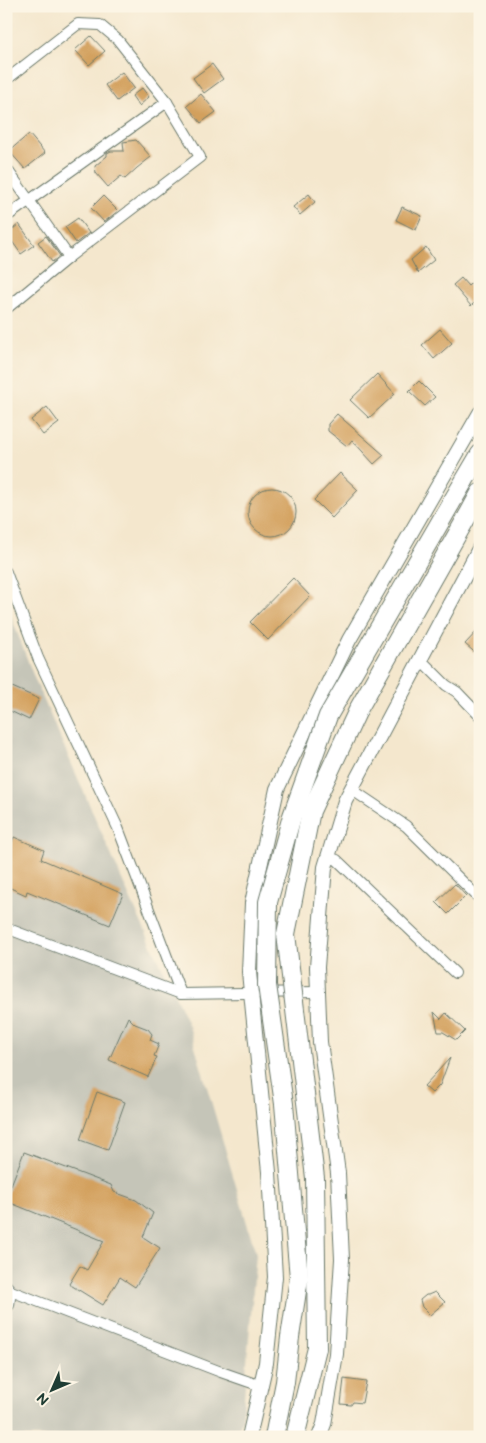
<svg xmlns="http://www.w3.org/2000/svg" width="486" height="1443" font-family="'Balsamiq Sans',sans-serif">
	<rect width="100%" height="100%" fill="#fcf5e5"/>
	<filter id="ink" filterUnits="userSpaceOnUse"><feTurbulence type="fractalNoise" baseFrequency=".02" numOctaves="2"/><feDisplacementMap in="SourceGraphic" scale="10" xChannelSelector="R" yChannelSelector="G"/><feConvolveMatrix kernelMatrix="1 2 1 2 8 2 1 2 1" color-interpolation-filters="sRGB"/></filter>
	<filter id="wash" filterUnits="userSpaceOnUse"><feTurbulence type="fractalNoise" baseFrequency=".0096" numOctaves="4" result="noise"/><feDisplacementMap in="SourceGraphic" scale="20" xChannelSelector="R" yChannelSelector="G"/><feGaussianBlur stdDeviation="1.12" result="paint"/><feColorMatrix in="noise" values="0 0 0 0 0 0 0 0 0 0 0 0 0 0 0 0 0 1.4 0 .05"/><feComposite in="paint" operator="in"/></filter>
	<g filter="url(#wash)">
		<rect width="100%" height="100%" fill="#f4e7cd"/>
		<polygon fill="#c5c5b8" points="6,603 35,680 130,898 189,1026 256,1254 242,1421 234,1437 6,1437"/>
		<g id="blocks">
			<g fill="#d3a05d">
				<polygon points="91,36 105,51 89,65 75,50"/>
				<polygon points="212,64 223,79 204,93 193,78"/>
				<polygon points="122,72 134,88 117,101 105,85"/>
				<polygon points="142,88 149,97 139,106 132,96"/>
				<polygon points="201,94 216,112 201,123 187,106"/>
				<polygon points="29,134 45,153 25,169 9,151"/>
				<polygon points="136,140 151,157 137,168 125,179 121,176 108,187 96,173 95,166 107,156 107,153 111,151 124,151 123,142"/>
				<polygon points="309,194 315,202 300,215 293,207"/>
				<polygon points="103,196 118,211 104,222 91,208"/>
				<polygon points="402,207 422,216 416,230 396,220"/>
				<polygon points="78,218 89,233 76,243 65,227"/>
				<polygon points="19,224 34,245 21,254 7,234"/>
				<polygon points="46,236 60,256 52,262 38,242"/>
				<polygon points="426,247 434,260 418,273 411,260"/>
				<polygon points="480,275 480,311 474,303 471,306 453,285 461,278 468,286"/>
				<polygon points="440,329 452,343 434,359 422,345"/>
				<polygon points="377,374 395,394 369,418 350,400"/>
				<polygon points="419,381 435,397 425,406 409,391"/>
				<polygon points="47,407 59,423 43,435 31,420"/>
				<polygon points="337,414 384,455 374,464 352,440 347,446 328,431 328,424"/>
				<polygon points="340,473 358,490 332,518 314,500"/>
				<circle cx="272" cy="512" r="24"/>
				<polygon points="293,578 310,596 268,640 250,622"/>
				<polygon points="480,628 480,657 465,644"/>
				<polygon points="10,686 39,699 29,720 6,709 6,693"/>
				<polygon points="14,837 44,850 41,859 123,894 110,925 27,891 26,895 6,886 6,855"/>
				<polygon points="455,884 466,896 448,914 436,902"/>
				<polygon points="434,1012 441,1019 446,1013 465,1031 456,1040 443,1032 438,1032"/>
				<polygon points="128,1017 135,1024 148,1029 152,1034 150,1040 159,1044 154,1056 157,1057 148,1077 109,1060"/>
				<polygon points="450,1058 440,1085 432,1093 424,1086"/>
				<polygon points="97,1092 125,1102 108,1150 80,1140"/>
				<polygon points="24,1152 111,1185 114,1192 136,1200 153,1213 143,1237 160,1248 135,1287 120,1277 103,1305 69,1284 80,1266 87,1270 104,1241 6,1201 6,1198"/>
				<polygon points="435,1292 445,1302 430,1315 422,1307 420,1300 426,1295 428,1295"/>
				<polygon points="344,1379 366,1382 362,1403 353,1402 351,1405 341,1404"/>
			</g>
		</g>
	</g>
	<g filter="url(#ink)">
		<use href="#blocks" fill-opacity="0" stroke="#6a786a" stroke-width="1"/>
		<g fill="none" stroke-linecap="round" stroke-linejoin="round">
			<defs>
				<g id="street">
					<polyline points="6,80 78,24 100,25 118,40 167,102 200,157 69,257 6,309"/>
					<polyline points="6,168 69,257"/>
					<polyline points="6,217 167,102"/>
					<polyline points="6,572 38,658 118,828 181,994"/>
					<polyline points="420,659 446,685 457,692 480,716"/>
					<polyline points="351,789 406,826 480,899"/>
					<polyline points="329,854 329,857 337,860 455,973"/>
					<polyline points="6,928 181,994 318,992"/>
					<polyline points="6,1285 11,1291 9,1305 6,1309"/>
					<polyline points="11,1291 221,1372 261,1386"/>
				</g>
				<g id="secondary">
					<polyline points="249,1437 266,1363 275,1277 269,1172 249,972 252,903 277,789 349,640 480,413"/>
					<polyline points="319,1437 324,1424 336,1354 342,1259 338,1173 320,1042 317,967 325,867 345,801 480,547"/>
				</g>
				<g id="highway">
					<polyline points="450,505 480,454"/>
					<polyline points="467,517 480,493"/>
					<polyline points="274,1437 285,1382 290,1337"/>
					<polyline points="295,1437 317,1348"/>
				</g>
			</defs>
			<use href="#street" stroke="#6a786a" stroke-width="12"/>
			<use href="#secondary" stroke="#6a786a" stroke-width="16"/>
			<use href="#highway" stroke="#6a786a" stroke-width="20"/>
			<use href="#street" stroke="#fff" stroke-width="10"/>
			<use href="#secondary" stroke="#fff" stroke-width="14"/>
			<use href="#highway" stroke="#fff" stroke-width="18"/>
			<defs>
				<g id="highway-bridge">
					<polyline points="290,1337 299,1278 284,1104 267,985 268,902 292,816 328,716 450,505"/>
					<polyline points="317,1348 315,1178 286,934 311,811 359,708 467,517"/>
				</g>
			</defs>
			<use href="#highway-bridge" stroke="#6a786a" stroke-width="20" stroke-linecap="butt"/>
			<use href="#highway-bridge" stroke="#fff" stroke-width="18"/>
		</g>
	</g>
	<rect width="486" height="1443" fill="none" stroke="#fcf5e5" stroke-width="25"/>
	<g transform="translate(52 1390) rotate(225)" stroke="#fcf5e5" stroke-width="4" paint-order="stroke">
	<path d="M0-4L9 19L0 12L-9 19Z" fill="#1f3d34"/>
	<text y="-8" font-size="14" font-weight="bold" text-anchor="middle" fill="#1f3d34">N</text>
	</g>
</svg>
